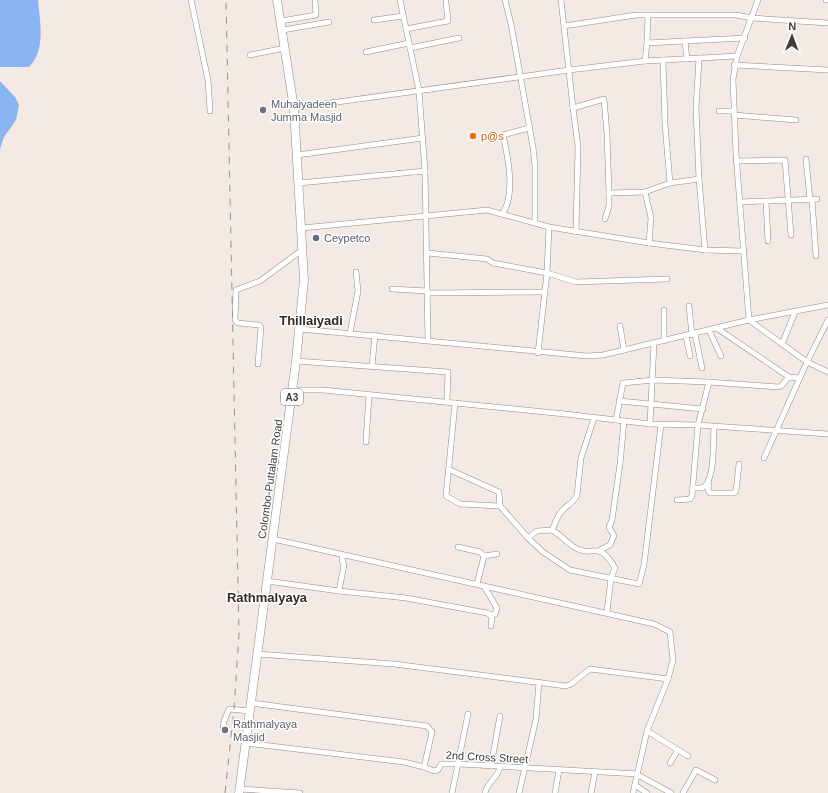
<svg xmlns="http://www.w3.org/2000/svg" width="828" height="793" font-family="Helvetica,sans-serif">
	<rect width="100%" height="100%" fill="#f3eae5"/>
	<g fill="#89b5f4">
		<path d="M 0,0 L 38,0 C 40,22 46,51 29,67 L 0,67 Z"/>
		<polygon points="0,81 15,97 19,105 16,120 4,137 0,149"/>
	</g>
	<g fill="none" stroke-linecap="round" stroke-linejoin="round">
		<defs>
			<g id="minor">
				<polyline points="191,0 208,80 210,111"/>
				<polyline points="400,0 419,91 417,91"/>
				<polyline points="505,0 511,24 533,147 535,166 535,223"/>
				<polyline points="561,0 573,108 604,99 607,133 609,193 645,192"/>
				<polyline points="826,0 828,0"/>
				<polyline points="648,15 647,43 685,41"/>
				<polyline points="374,20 403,16"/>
				<polyline points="281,21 316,15 315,0"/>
				<polyline points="564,26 636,15 736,15 752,18 828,23"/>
				<polyline points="406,29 448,21 446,2"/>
				<polyline points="283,30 329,22"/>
				<polyline points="410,48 459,38"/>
				<polyline points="366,52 409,43"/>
				<polyline points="250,55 285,48"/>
				<polyline points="699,58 696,108 699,179 705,250"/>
				<polyline points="687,59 685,41 745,38"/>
				<polyline points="663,60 665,124 670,183 699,179"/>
				<polyline points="645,61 647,43"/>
				<polyline points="734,65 828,70"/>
				<polyline points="419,91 425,171 428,341"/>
				<polyline points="294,108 569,70 645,61 737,56 758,0"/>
				<polyline points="573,108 578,147 576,232"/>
				<polyline points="719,111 734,111"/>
				<polyline points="734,115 796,120"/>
				<polyline points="297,155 423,138"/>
				<polyline points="806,159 810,200"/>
				<polyline points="736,161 785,160 791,235"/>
				<polyline points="299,183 425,171"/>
				<polyline points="812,200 816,256"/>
				<polyline points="766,201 768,241"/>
				<polyline points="740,202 817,199"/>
				<path d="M 502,214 C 516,196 508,157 503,135 L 529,128"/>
				<polyline points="605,219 609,206 609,193"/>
				<polyline points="302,228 487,210 549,227 649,243 705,250 744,251"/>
				<polyline points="649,243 651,218 645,192 670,183"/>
				<polyline points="428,253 487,259 493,263 547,273 549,227"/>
				<polyline points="392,289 427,291"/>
				<polyline points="427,293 545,292"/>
				<polyline points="689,306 692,335"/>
				<polyline points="664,310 664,341"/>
				<polyline points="749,320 807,362 764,458"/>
				<polyline points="749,320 828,305"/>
				<polyline points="828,320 807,362 828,372"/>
				<polyline points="620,326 624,350"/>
				<polyline points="300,329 587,356 603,355 749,320 736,154 733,79 737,56"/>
				<polyline points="718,329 789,377"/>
				<polyline points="709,330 721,356"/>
				<polyline points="350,333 358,291 356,272"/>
				<polyline points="695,334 702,368"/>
				<polyline points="686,336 690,356"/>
				<polyline points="782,344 795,312"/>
				<polyline points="538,353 547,273 576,282 667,279"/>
				<polyline points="296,361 448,372 447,402"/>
				<polyline points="258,364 261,327 259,325 238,323 235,320 236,290 260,281 302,250"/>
				<polyline points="372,366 375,335"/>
				<polyline points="709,382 778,387 781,386 789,377 800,378"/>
				<polyline points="292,390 323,390 565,414 650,424 698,425 828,434"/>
				<polyline points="619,401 703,409"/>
				<polyline points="616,420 623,383 654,380 709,382 698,425 692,496 690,499 677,500"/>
				<polyline points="650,424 654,343"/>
				<polyline points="366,442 369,395"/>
				<polyline points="448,469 499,492 500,506 460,504 446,496 455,403"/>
				<polyline points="709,482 708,490 710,493 734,493 736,491 739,464"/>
				<path d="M 693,488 C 697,488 702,489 705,486 C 715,476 713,440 714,427"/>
				<polyline points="500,506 528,538 543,552 570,570 639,584 644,565 661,425"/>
				<path d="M 552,530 C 555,524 557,517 561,512 C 566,505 574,503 577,495 L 581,458 L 594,418"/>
				<path d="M 528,538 L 537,531 L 552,530 C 560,534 566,542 574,547 C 592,559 598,538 615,568 L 611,578 L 607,612"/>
				<polyline points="273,539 654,624 670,632 673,660 668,679"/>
				<polyline points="458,547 480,552 484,556 497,554"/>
				<polyline points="600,550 610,545 614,536 609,527 612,520 620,464 624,421"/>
				<polyline points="267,581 339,591 406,598 487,613 492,616 491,626"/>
				<polyline points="477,584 484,556"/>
				<polyline points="484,586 497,608 495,614 491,615"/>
				<polyline points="339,591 344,565 342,560 343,555"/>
				<polyline points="257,654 394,664 566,686 571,684 590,669 668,679 647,731 633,793"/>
				<polyline points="251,703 427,726 432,732 424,767"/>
				<polyline points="223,728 224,721 229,709 250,711"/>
				<polyline points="647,731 688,756"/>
				<polyline points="246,743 404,762 424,767 434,771 438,770 441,764 459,764 638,774"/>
				<polyline points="670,763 678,750"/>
				<polyline points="491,766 500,716"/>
				<polyline points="638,775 671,793"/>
				<polyline points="635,785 647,793"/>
				<polyline points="240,789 300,793"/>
				<polyline points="452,793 468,714"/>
				<path d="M 485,793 C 487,782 498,778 500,767"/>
				<polyline points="519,793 536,719 539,682"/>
				<polyline points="555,793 559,770"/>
				<polyline points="591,793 595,772"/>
				<polyline points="683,793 696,770 715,780"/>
			</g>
			<polyline id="trunk" points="239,793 296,361 304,280 294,108 277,0"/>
		</defs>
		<use href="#minor" stroke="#938a86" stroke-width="6"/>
		<use href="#trunk" stroke="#938a86" stroke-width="9"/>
		<use href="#minor" stroke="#fff" stroke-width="5"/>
		<use href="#trunk" stroke="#fff" stroke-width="8"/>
		<polyline stroke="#97908d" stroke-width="1" stroke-dasharray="7 7" stroke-linecap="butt" points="225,793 234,709 239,634 226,0"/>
	</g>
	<g fill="#6b7280" stroke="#fff" stroke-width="1.5">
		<circle cx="263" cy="110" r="4"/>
		<circle cx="225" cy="730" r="4"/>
	</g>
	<circle fill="#e8710a" stroke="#fff" stroke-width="1.5" cx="473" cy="136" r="4"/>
	<circle fill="#5c6f8a" stroke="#fff" stroke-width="1.5" cx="316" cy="238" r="4"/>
	<g text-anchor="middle" stroke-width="3" stroke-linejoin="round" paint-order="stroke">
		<rect fill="#fff" stroke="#797675" stroke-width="1" x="281" y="389" width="22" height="16" rx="3"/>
		<g font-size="10" font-weight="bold" fill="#3f3b3a">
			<text x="292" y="401">A3</text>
		</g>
		<g font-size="11" fill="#5b616d" stroke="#fff" text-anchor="start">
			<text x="271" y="108">Muhaiyadeen<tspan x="271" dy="13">Jumma Masjid</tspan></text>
			<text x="233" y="728">Rathmalyaya<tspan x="233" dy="13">Masjid</tspan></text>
		</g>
		<g font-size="11" fill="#c56008" stroke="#fff" text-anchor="start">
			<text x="481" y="140">p@s</text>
		</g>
		<g font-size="11" fill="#4e5e75" stroke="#fff" text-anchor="start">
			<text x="324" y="242">Ceypetco</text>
		</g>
		<g font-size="11" fill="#3f3b3a" stroke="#fff">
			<text transform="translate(270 479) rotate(-82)" y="4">Colombo-Puttalam Road</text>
			<text transform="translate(487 757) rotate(3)" y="4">2nd Cross Street</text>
		</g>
		<g font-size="13" font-weight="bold" fill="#312a27" stroke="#fff">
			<text x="311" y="325">Thillaiyadi</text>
			<text x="267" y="602">Rathmalyaya</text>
		</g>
	</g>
	<g transform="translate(792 36) rotate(1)" stroke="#ffffff" stroke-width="3" paint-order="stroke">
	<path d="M0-3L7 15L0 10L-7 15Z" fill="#3f3b3a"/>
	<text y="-6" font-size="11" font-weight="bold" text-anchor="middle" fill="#3f3b3a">N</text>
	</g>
</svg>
